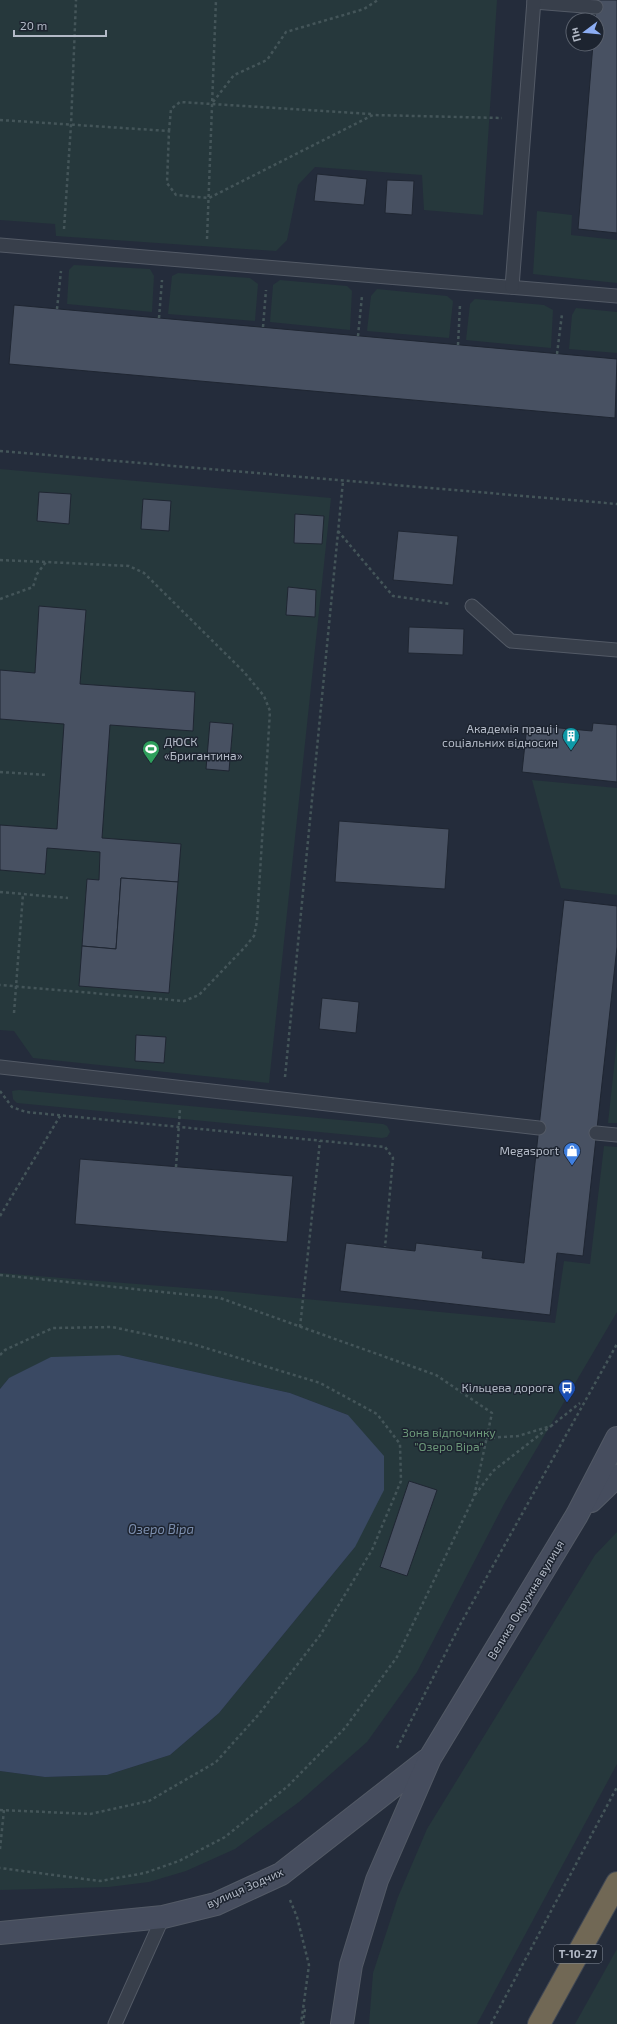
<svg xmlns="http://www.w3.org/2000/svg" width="617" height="2024" font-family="'Exo 2',sans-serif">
	<rect width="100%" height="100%" fill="#242c3b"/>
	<g fill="#26383c">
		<polygon points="0,0 497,0 483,215 424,210 422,175 315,167 298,185 287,240 276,251 56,236 55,224 0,220"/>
		<polygon points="537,211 572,215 571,235 617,240 617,283 533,274"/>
		<polygon points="74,265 150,269 154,276 152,312 67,304 69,270"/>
		<polygon points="178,273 250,278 258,284 255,321 168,314 172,276"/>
		<polygon points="280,280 347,286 352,291 350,330 270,322 273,285"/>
		<polygon points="377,289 447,296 453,301 449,338 367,331 371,296"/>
		<polygon points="475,299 544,305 553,310 551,348 466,340 470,304"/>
		<polygon points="576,308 617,312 617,353 569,349 572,315"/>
		<polygon points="0,469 331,498 269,1083 33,1058 14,1031 0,1030"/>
		<polygon points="532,780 617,788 617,895 561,888"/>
		<polygon points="617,1040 617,1123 608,1123"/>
		<polygon points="19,1090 383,1124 387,1126 390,1132 387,1137 382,1138 17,1103 13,1099 12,1091"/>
		<polygon points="604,1146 617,1147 617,1312 504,1504 417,1672 367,1742 299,1802 235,1849 186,1871 149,1882 109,1887 0,1890 0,1771 45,1777 107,1775 170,1755 219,1713 355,1547 348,1415 290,1393 119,1355 9,1378 0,1389 0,1273 224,1291 555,1323 564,1261 590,1264"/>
		<polygon points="617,1532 617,1764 477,2024 369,2024 373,1973 398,1897 427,1829 595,1555"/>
		<polygon points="617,1949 617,2024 575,2024"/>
	</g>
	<polygon fill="#3a4963" points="119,1355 290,1393 348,1415 384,1456 384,1490 355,1547 219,1713 170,1755 107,1775 45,1777 0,1771 0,1389 9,1378 51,1357"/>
	<g fill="#485162" stroke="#1f2632">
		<polygon points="597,0 617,0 617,233 578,229 593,44 597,44 597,20 595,20"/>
		<polygon points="317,174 367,179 364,205 314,201"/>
		<polygon points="387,180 414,181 412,215 385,213"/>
		<polygon points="14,305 617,359 615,418 9,364"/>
		<polygon points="39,492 71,494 69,524 37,521"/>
		<polygon points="143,499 171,501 169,531 141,529"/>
		<polygon points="295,514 324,516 322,544 294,543"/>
		<polygon points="398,531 458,536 453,585 393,580"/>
		<polygon points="288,587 316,590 315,617 286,615"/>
		<polygon points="39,606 86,610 80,684 195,692 193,731 110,725 102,838 181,844 178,882 121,878 116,949 82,946 87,879 99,880 100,852 47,848 45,874 0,870 0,825 57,829 64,724 0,719 0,670 35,673"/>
		<polygon points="409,627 464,629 463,655 408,653"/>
		<polygon points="210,722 233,724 229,771 206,769"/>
		<polygon points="593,723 617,725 617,782 522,772 527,725 592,731"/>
		<polygon points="339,821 449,829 445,889 335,882"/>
		<polygon points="121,878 178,882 169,993 79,986 82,946 116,949"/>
		<polygon points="564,900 617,906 617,947 583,1256 557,1253 550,1315 340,1291 346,1243 415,1251 416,1243 483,1251 482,1258 524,1263"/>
		<polygon points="322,998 359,1002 356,1033 319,1029"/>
		<polygon points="136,1035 166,1037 164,1063 135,1061"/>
		<polygon points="80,1159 293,1176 287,1242 75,1224"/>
		<polygon points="409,1481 437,1490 407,1576 380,1567"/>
	</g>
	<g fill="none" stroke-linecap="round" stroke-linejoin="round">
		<defs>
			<g id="lane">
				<polyline points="534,2 596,7"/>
				<polyline points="0,245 617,296"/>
				<polyline points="512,287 534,0"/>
				<polyline points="472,606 511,641 617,650"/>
				<polyline points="0,1067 539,1128"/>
				<polyline points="596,1133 617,1135"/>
				<polyline points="115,2024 163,1917"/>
			</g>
			<g id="secondary">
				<polyline points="591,1501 617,1476"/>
				<polyline points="0,1933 163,1917 216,1904 281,1874 427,1760"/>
				<polyline points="342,2024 351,1965 377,1880 430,1758 577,1515 617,1438"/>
			</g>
			<polyline id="highway" points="539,2024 617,1883"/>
		</defs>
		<use href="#lane" stroke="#535a66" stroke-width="15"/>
		<use href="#secondary" stroke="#535a66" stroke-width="24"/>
		<use href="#highway" stroke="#404753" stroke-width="24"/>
		<g stroke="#445559" stroke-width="2.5" stroke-dasharray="3 3" stroke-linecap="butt">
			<polyline points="213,102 234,75 267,60 286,32 364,9 378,0"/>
			<polyline points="0,120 169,131 167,183 176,195 209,198 373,115 502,118"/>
			<polyline points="169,131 171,109 180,102 371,114"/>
			<polyline points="64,229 71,125 76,0"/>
			<polyline points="207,239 216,0"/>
			<polyline points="57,309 61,271"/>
			<polyline points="159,318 162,280"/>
			<polyline points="263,327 266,290"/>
			<polyline points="358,336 362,296"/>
			<polyline points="458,345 460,305"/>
			<polyline points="557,354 562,314"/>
			<polyline points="0,451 617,504"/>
			<polyline points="338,531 393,596 450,604"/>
			<polyline points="0,560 46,562"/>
			<polyline points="0,599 33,587 37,574 46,562 129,566 144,573 244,672 264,696 270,711 257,921 254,936 245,947 199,995 184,1001 0,985"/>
			<polyline points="0,772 47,775"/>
			<polyline points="0,892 68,898"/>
			<polyline points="14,1013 23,894"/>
			<polyline points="285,1077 343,481"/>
			<polyline points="0,1091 12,1107 26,1112 385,1147 393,1158 385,1247"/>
			<polyline points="176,1167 180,1109"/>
			<polyline points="0,1216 60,1116"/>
			<polyline points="0,1275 220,1298 436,1375 492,1413 474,1497 397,1657 345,1728 288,1786 225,1837 179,1861 145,1873 100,1881 0,1868"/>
			<polyline points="300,1327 320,1141"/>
			<polyline points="0,1355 5,1350 53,1328 112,1327 193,1344 320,1383 377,1414 400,1444 401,1481 372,1550 321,1634 259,1714 216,1762 149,1801 90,1814 0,1810"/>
			<polyline points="486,1438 518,1436 551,1426 580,1403"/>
			<polyline points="475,1495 493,1471 551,1426"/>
			<polyline points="397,1748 461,1623 617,1344"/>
			<polyline points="0,1849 4,1810"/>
			<polyline points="290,1900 297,1917 309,1965 301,2024"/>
			<polyline points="303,2024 305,2009"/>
			<polyline points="491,2024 617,1787"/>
		</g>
		<use href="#lane" stroke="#383f4b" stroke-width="13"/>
		<use href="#secondary" stroke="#464d5e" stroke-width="22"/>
		<use href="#highway" stroke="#716855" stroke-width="22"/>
	</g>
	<defs>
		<symbol id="building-pin" viewBox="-11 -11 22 30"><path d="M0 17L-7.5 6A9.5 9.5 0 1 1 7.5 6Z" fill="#0f9aa8" stroke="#1d2430"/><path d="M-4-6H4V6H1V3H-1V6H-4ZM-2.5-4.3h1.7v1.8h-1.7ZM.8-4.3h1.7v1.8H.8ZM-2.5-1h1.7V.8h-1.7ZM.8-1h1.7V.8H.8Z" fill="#fff"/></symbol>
		<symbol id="stadium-pin" viewBox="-11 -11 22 30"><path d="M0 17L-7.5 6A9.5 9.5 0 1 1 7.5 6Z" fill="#2e9e5b" stroke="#1d2430"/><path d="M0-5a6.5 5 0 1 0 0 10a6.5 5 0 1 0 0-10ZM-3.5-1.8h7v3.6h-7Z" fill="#fff"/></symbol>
		<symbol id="shop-pin" viewBox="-11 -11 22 30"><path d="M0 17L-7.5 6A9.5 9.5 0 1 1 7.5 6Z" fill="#3f7fe0" stroke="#1d2430"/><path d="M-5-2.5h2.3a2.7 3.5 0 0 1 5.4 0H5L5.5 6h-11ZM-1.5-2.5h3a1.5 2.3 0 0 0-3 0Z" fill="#fff"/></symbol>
		<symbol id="bus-pin" viewBox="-11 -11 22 30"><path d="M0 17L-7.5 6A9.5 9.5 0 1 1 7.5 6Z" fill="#1a4fb4" stroke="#1d2430"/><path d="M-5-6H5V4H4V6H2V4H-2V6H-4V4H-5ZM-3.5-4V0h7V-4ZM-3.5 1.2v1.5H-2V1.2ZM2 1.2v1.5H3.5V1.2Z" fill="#fff"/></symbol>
	</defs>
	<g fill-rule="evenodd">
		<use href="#building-pin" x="561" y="726" width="20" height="27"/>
		<use href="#stadium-pin" x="141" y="739" width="20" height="27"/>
		<use href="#shop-pin" x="562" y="1141" width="20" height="27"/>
		<use href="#bus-pin" x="557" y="1378" width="20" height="27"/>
	</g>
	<g text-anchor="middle" stroke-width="3" stroke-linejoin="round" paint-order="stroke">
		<rect fill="#1d2430" stroke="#868d9a" stroke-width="1" x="554" y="1945" width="48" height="18" rx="3"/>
		<g font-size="11" font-weight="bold" fill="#b3bac7">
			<text x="578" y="1958">Т-10-27</text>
		</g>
		<g font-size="12" fill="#b3bac7" stroke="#1d2430" text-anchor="end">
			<text x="558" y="733">Академія праці і<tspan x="558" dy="14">соціальних відносин</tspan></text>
			<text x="164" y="746" text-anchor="start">ДЮСК<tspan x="164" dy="14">«Бригантина»</tspan></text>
			<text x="559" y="1155">Megasport</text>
			<text x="554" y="1392">Кільцева дорога</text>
		</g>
		<g font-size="12" fill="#6b9778" stroke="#1d2430">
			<text x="449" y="1437">Зона відпочинку<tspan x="449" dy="14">"Озеро Віра"</tspan></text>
		</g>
		<g font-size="12" fill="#b3bac7" stroke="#1d2430">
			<text transform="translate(526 1600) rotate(-59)" y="4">Велика Окружна вулиця</text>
			<text transform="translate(245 1888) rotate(-24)" y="4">вулиця Зодчих</text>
		</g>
		<g font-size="13" font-style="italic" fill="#7c8ead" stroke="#1d2430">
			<text x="161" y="1534">Озеро Віра</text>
		</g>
	</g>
	<g transform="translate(585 32) rotate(254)"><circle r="19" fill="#1d2430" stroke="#59606c"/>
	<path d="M0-3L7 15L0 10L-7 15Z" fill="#8cadf3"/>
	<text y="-6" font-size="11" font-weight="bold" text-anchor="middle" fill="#b3bac7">Пн</text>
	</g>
	<path d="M14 30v6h92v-6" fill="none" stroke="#b3bac7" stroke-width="2"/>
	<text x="20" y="30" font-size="12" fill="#b3bac7" stroke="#1d2430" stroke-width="3" paint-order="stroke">20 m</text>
</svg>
